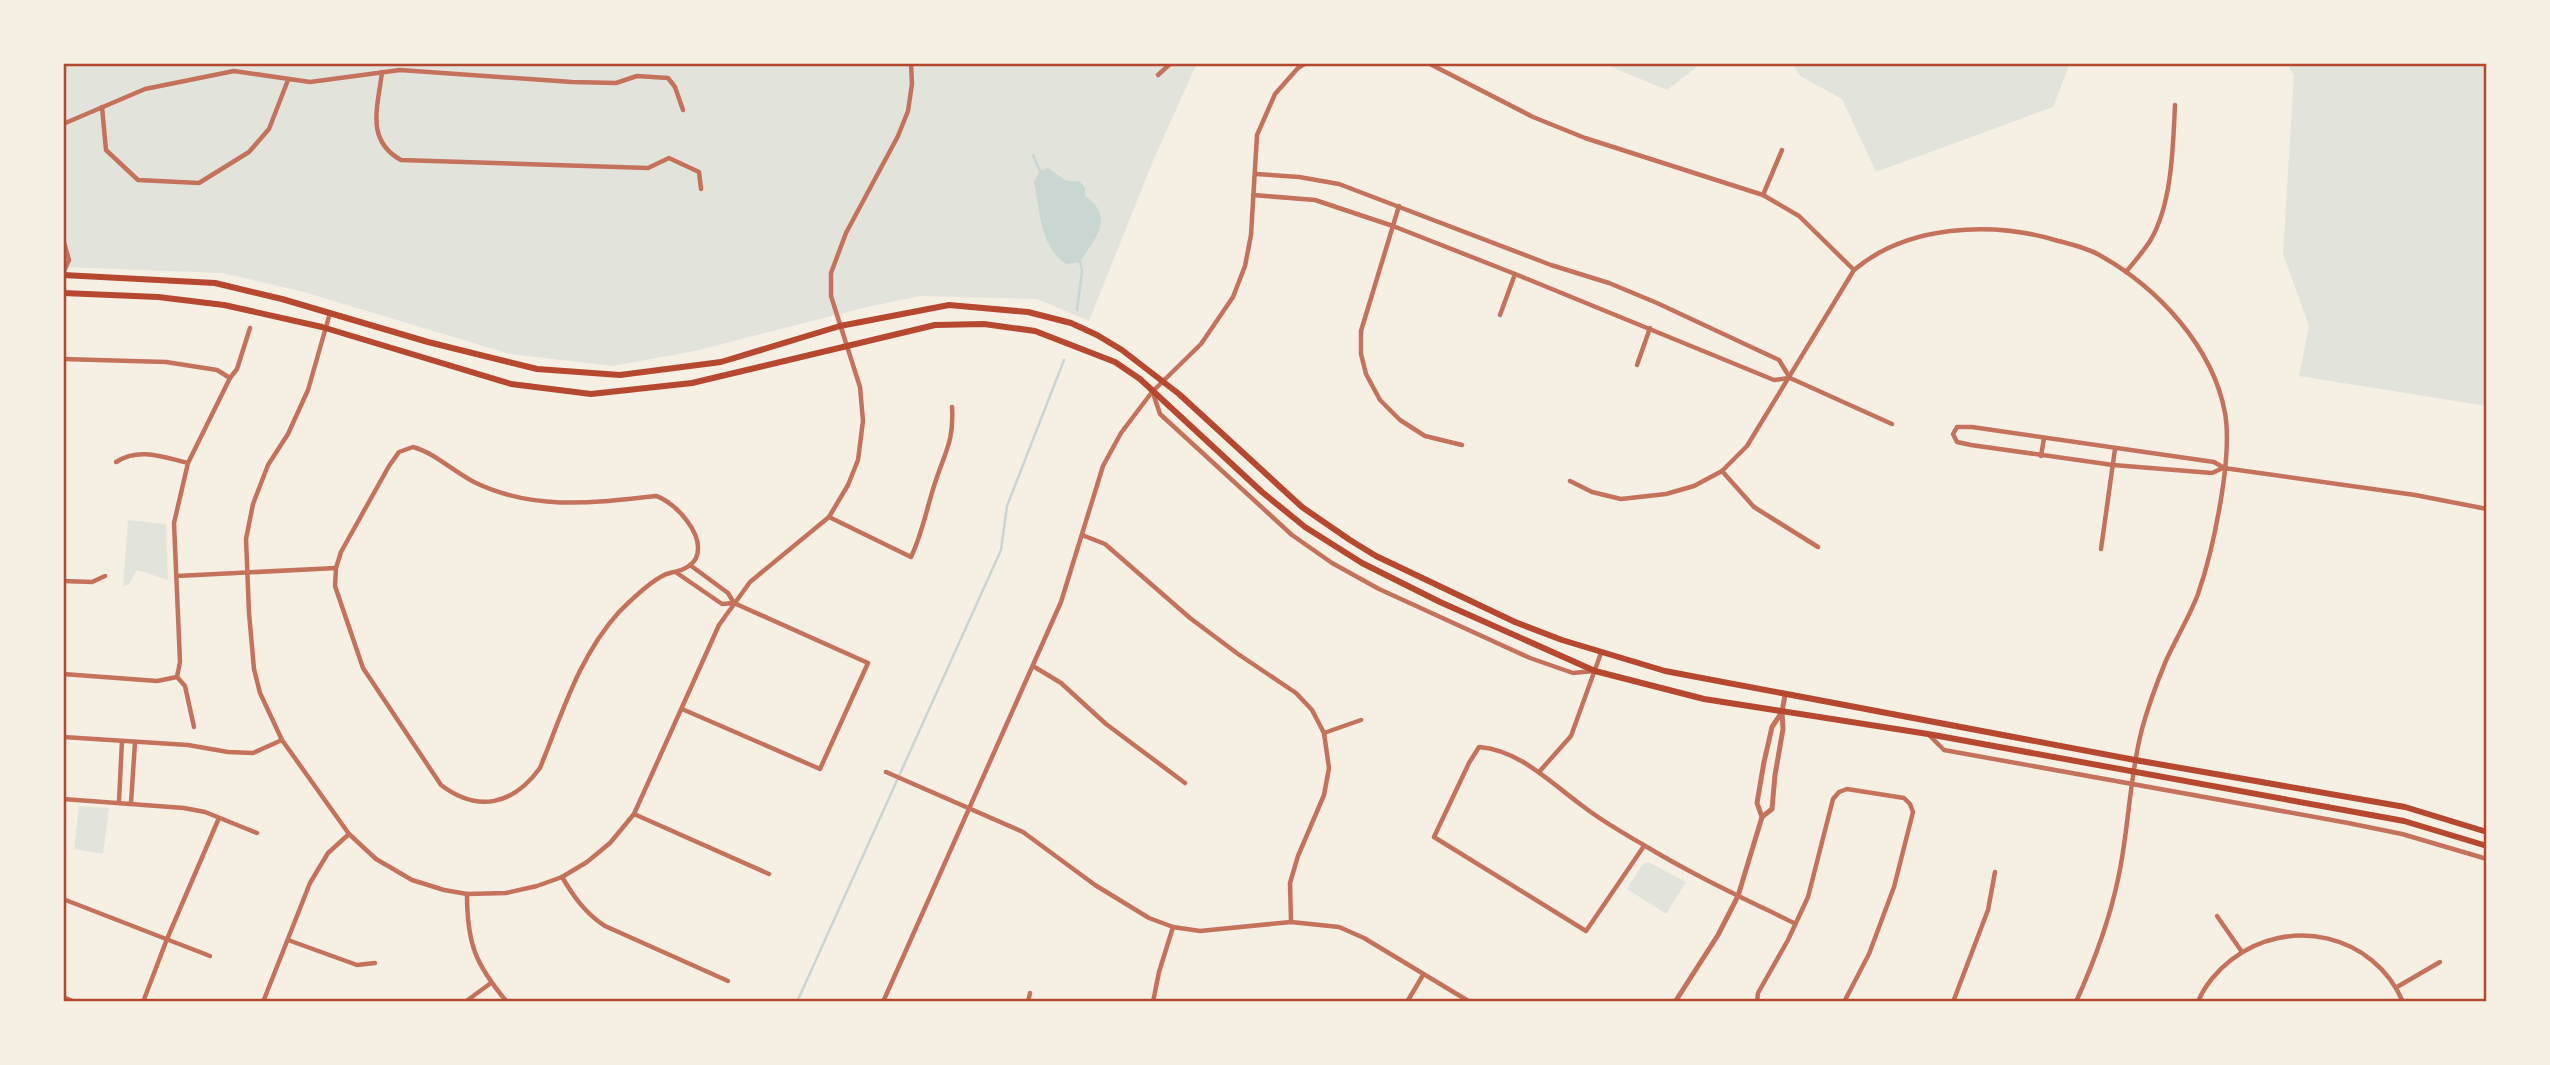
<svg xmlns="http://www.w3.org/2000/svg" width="2550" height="1065" font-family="'Asap Condensed',sans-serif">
	<rect width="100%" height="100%" fill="#f6efe4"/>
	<g fill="#e2e4dc">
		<polygon points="63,63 1197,63 1153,161 1089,321 1037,299 920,296 863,308 695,351 612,366 510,354 300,291 222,273 63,267"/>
		<polygon points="1602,63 1702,63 1667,90"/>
		<polygon points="1792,63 2070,63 2053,107 1876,172 1842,99 1800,76"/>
		<polygon points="2286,63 2487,63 2487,406 2299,376 2309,326 2283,254 2294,75"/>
		<polygon points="128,520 166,524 168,580 137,570 129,584 123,587"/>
		<polygon points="79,806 109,808 103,854 74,849"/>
		<polygon points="1648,862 1686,882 1666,914 1627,889 1643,864"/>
	</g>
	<path fill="#c9d6d2" d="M 1048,168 C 1059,175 1065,184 1079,181 L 1085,188 L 1085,196 C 1116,217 1095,238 1080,262 L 1066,264 C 1040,246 1040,211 1034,182 L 1040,171 Z"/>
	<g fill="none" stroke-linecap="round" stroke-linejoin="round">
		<g stroke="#c9d6d2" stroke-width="2.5">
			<polyline points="1033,155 1040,171"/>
			<polyline points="1077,310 1082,270 1080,262"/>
			<polyline points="797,1002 1001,550 1007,506 1064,360"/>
		</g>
		<g stroke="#c5725c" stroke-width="4.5">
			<polyline points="1428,63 1533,117 1585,138 1763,195 1799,216 1854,270"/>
			<path d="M 382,72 C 378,107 365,140 401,160 L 648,168 L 669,158 L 699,172 L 701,189"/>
			<polyline points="1158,75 1171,63"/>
			<polyline points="102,107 106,150 138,180 199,183 249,152 269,129 288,80"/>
			<polyline points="63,124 145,89 234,71 310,82 400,70 572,82 616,83 637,76 668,78 675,87 683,110"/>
			<polyline points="1256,174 1299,177 1339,184 1551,265 1609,283 1657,303 1779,360 1790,378"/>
			<polyline points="1253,195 1315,200 1393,226 1515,274 1774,380 1789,378"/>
			<polyline points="1763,195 1782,150"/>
			<polyline points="1399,206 1361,331 1361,354 1366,374 1380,400 1400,420 1425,436 1462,445"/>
			<polyline points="63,239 69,260 63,273"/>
			<path d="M 2126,272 C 2134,262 2143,252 2150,241 C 2172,205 2173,147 2175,105"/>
			<polyline points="330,313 308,390 288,434 268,465 253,504 246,539 249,613 254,669 260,693 282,740 349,834 376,859 412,880 444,890 467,894 506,893 537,886 562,877 587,862 610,843 634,814 719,625 750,582 829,517 848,485 858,460 863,421 860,387 831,296 831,273 846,233 898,136 908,111 912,84 911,63"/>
			<polyline points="1500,315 1515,274"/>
			<polyline points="63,359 166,362 217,370 230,378 188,463 174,523 180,662 177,677"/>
			<polyline points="1637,365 1650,328"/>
			<polyline points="230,378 237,369 250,328"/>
			<polyline points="1790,378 1892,424"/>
			<polyline points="1153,393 1160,414 1292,535 1332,563 1379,589 1530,658 1573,673 1594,671"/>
			<path d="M 413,447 C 435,453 454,472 474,482 C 533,511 593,503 656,496 C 675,502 706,535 696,558 C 691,568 679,571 670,573 C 655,576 630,601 619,612 C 579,656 562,714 540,768 C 513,805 478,813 441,785 L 363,668 L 335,586 L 336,568 L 341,552 L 389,466 L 399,452 Z"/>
			<polyline points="2041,456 2044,438"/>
			<path d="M 116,462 C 139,447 163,457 188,463"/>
			<polyline points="2223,468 2212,473 2113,465 1971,445 1957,442 1953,434 1957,427 1972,427 2214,462 2224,468 2415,495 2487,509"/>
			<polyline points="1722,471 1754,507 1818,547"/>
			<path d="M 1570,481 L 1592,492 L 1621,499 L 1666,494 L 1694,486 L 1722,471 L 1747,446 L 1854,270 C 1907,225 1991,221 2055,240 C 2070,244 2088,248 2101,256 C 2158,288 2213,347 2225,413 C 2233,458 2213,551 2198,594 C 2189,618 2175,640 2165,663 C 2156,685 2148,707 2142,729 C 2129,778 2129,830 2118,879 C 2109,922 2094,962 2076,1002"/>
			<path d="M 829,517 L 911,557 C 923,532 927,506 936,480 C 946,450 954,440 952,407"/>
			<polyline points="1082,535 1105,544 1190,618 1238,654 1296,693 1312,710 1324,733 1329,768 1324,795 1298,856 1290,883 1291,922"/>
			<polyline points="2101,549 2115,449"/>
			<polyline points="690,565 728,593 734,603"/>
			<polyline points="677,573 722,604 734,603 868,663 820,769 682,709"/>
			<polyline points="177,576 336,568"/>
			<polyline points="63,581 92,582 105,576"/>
			<polyline points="1033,666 1061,683 1106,724 1185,783"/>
			<polyline points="63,674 157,681 177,677"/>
			<polyline points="177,677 185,686 194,727"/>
			<polyline points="1324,733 1361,720"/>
			<polyline points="1929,735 1944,750 2348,823 2402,834 2487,859"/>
			<polyline points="63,737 188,745 228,752 253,753 282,740"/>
			<polyline points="886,772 1023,832 1095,885 1149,918 1173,927 1200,931 1291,922 1339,927 1364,938 1470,1002"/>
			<polyline points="1539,772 1571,736 1601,653"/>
			<polyline points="63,799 184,808 205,812 257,833"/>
			<polyline points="119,801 122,741"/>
			<polyline points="131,803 135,742"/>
			<polyline points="634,814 769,874"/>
			<path d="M 1644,846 L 1586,931 L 1434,837 L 1469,763 L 1479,747 C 1520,750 1552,784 1584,807 C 1602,821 1623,833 1642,844 C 1691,874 1743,898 1794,923"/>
			<path d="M 562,877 C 574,897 585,913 605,926 L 728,981"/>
			<path d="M 467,894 C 467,943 475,964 507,1002"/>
			<polyline points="63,899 210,956"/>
			<polyline points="2217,916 2242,952"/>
			<polyline points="288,940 357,965 375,963"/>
			<polyline points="2397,987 2440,962"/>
			<polyline points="63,997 75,1002"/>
			<polyline points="143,1002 167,939 219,818"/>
			<polyline points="263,1002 310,883 328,853 349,834"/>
			<polyline points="465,1002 491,983"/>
			<polyline points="883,1002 1061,602 1103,466 1121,433 1152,392 1201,344 1233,297 1245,266 1251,235 1257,135 1275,94 1298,68 1306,63"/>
			<polyline points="1028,1002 1030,993"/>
			<polyline points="1153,1002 1159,972 1173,927"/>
			<polyline points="1407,1002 1423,975"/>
			<polyline points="1757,1002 1758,993 1788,940 1808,897 1833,799 1839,792 1847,789 1904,798 1910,804 1913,812 1894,887 1869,954 1844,1002"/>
			<polyline points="1953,1002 1988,910 1995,872"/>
			<path d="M 2198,1002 C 2204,986 2218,970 2231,960 C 2289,915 2374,934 2403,1002"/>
		</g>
		<g stroke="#c5725c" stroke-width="5">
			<polyline points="1762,817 1757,803 1764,762 1772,727 1782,712"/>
			<polyline points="1675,1002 1718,935 1738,896 1762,817 1772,809 1775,775 1783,729 1782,712 1785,695"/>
		</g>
		<g stroke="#b5482f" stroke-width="6">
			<polyline points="63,275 215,283 282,299 428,342 537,369 620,375 721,362 840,326 949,305 1028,312 1071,323 1097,335 1122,350 1179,394 1302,507 1350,540 1376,556 1515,622 1562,640 1665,671 2135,760 2405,807 2487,832"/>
			<polyline points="63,293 158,297 224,305 322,327 511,384 591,394 692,383 935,325 984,324 1035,331 1115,362 1140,379 1262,492 1305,527 1362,563 1440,602 1595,671 1704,699 1928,734 2404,821 2487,846"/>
		</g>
	</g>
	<rect width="2550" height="1065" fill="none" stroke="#f6efe4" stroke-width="130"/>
	<rect x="65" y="65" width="2420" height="935" fill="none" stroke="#b5482f" stroke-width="2.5"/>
</svg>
